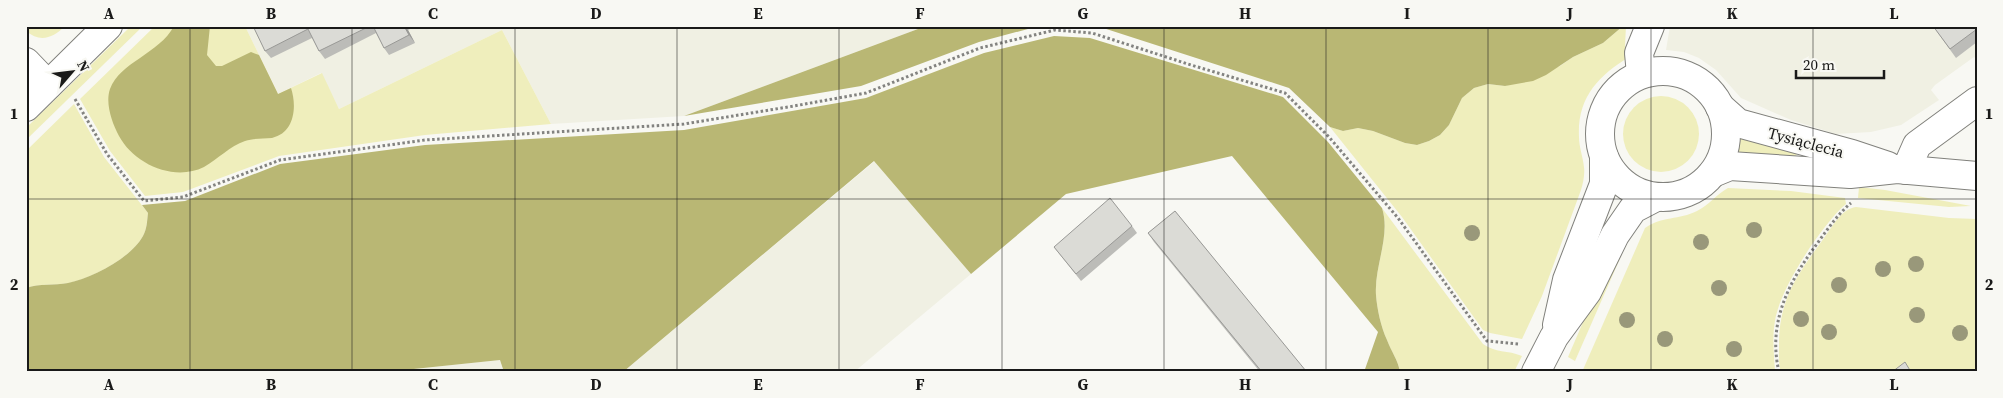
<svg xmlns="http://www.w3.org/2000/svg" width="2003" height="398" font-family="'Source Serif 4',serif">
	<rect width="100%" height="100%" fill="#f8f8f3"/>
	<g fill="#f0f0e3">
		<polygon points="245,26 926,26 684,116 551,124 502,30 339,109 321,73 278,94"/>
		<polygon points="1670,26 1977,26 1977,60 1974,57 1935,85 1931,90 1939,100 1901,125 1871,132 1836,134 1791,120 1741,98 1716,70 1699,58 1684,52 1666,50"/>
		<polygon points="875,161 971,274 854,372 623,372"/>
		<polygon points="500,360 504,372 385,372"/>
	</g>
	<g fill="#efeebc">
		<path d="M 26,26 L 65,26 C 53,38 40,43 26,31 Z"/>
		<polygon points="131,26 143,26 26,140 26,128"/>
		<polygon points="155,26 245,26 278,94 322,73 339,109 502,30 551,124 425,135 279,156 183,192 145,196 110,151 80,99"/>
		<path d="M 1623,26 L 1626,26 L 1625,46 L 1629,57 C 1598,76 1577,98 1579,137 C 1579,147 1583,157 1584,167 C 1585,175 1583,183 1581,190 L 1542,296 L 1522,339 L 1490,333 L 1483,330 L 1402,217 L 1330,127 L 1343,131 L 1358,128 L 1373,131 L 1405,143 L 1417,145 L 1429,141 L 1440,135 L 1449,125 L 1462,98 L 1474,88 L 1488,84 L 1505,86 L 1560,66 L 1573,57 L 1603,43 Z"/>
		<circle cx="1661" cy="134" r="38"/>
		<path d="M 74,104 L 104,157 L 148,213 C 147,220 147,229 143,236 C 131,258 92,278 69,283 C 54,286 40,283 26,288 L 26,151 Z"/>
		<polygon points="1737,136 1798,152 1794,159 1735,152"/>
		<polygon points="1859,187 1885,190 1971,206 1949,207 1858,198"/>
		<path d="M 1728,188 L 1791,191 L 1845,198 L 1846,204 C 1822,224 1779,290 1775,321 C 1772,337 1774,355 1775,371 L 1582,372 L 1645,228 C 1662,216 1679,220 1697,211 C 1709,205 1717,194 1728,188 Z"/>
		<path d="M 1856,207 L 1949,218 L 1977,219 L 1977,372 L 1806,372 L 1805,370 L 1802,372 L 1781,372 C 1778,364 1779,354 1779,345 C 1779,298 1798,274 1824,238 C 1833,226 1841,209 1856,207 Z"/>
		<path d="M 1382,208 L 1483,344 C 1495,353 1508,350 1522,356 L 1514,372 L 1400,372 C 1398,360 1391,351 1387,340 C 1381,327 1377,309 1376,295 C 1374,266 1391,236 1382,208 Z"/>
		<polygon points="1636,222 1575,361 1568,357 1590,306"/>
	</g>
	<g fill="#b9b774">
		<path d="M 174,26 L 210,26 L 207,55 L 216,66 L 222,66 L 251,52 L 259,55 L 278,94 L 291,88 C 297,106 295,133 272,138 C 263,139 254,138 245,141 C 230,146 218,159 204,167 C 174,182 134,164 119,136 C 112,123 105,103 110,89 C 120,62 159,54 174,26 Z"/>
		<polygon points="926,26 1039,26 979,42 861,86 684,116"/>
		<polygon points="1097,26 1623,26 1603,43 1573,57 1546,75 1533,81 1505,86 1488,84 1474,88 1462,98 1449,125 1440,135 1429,141 1417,145 1405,143 1373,131 1358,128 1343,131 1330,127 1289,88"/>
		<path d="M 1054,36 L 1090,38 L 1283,97 L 1328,142 L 1382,208 C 1391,236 1374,266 1376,295 C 1377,309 1381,327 1387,340 C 1391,351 1398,360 1400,372 L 1364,372 L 1378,332 L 1232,156 L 1066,194 L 971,274 L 874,161 L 623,372 L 504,372 L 500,360 L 385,372 L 26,372 L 26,288 C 40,283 54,286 68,283 C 92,278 131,258 143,236 C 147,229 147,221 148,213 L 142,205 L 185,201 L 280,164 L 425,145 L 684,130 L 866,98 L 984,53 Z"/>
	</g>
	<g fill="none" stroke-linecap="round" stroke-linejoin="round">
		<defs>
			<g id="minor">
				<polyline points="26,62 48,85"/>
				<circle cx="1663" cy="134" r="63"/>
				<polyline points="1641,74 1639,53 1650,26"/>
				<polyline points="1720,107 1738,123 1852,154 1888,166"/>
				<polyline points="1906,170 1917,145 1977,101"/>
				<polyline points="1713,173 1730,166 1850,174 1897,169 1977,176"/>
				<polyline points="1557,325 1567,280 1604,184 1604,157"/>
				<polyline points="1536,372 1554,337 1587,292 1615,235 1633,209 1656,197"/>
			</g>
			<polyline id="major" points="26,107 108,26"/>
		</defs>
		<use href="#minor" stroke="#81817c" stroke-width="30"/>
		<use href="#major" stroke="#81817c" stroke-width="30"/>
		<g stroke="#838380" stroke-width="3" stroke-dasharray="2.5 2.5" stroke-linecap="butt">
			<polyline points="75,99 107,154 144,201 183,197 280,160 425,140 684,124 794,106 866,93 980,48 1055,30 1092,33 1191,65 1285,93 1329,137 1398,218 1487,341 1518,344"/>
			<path d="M 1779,372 C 1767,321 1790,280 1819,241 C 1829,227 1839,213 1851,203"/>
		</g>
		<use href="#minor" stroke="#fff" stroke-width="28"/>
		<use href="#major" stroke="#fff" stroke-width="28"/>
	</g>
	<g fill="#99987a">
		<circle cx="1754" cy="230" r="8"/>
		<circle cx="1472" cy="233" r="8"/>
		<circle cx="1701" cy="242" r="8"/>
		<circle cx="1916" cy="264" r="8"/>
		<circle cx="1883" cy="269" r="8"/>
		<circle cx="1839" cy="285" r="8"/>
		<circle cx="1719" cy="288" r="8"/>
		<circle cx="1917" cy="315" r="8"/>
		<circle cx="1801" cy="319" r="8"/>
		<circle cx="1627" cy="320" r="8"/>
		<circle cx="1829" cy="332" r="8"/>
		<circle cx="1960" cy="333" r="8"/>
		<circle cx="1665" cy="339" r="8"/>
		<circle cx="1734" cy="349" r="8"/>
	</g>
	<g fill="#bcbcb8">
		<polygon points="253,26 416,26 408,30 415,43 389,55 384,48 376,33 325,59 319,51 312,38 271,58 265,51"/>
		<polygon points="1933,26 1977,26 1977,42 1956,58"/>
		<polygon points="1175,211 1306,372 1260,372 1154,242 1148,233"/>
		<polygon points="1132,226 1137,233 1081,281 1054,247"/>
	</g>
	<polygon fill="#999996" points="404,26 408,30 415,43 409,35"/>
	<g fill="#dbdbd6" stroke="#999996">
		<polygon points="253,26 370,26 319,51 308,29 265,51"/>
		<polygon points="373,26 404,26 409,35 384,48"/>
		<polygon points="1933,26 1977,26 1977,29 1950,49"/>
		<polygon points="1110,198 1132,226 1076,274 1054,247"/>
		<polygon points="1175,211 1306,371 1305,372 1262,372 1148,233"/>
		<polygon points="1905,362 1911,372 1892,372"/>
	</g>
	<path fill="none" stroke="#1a1a19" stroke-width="1" stroke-opacity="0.55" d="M 190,26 L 190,372M 352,26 L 352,372M 515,26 L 515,372M 677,26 L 677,372M 839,26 L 839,372M 1002,26 L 1002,372M 1164,26 L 1164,372M 1326,26 L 1326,372M 1488,26 L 1488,372M 1651,26 L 1651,372M 1813,26 L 1813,372M 26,199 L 1977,199"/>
	<g text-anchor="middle" stroke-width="4" stroke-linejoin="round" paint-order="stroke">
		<g font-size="16" fill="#1a1a19" stroke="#f8f8f3">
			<text transform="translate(1806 142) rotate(15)" y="6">Tysiąclecia</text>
		</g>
	</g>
	<rect width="2003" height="398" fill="none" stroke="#f8f8f3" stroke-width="55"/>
	<g transform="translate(72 72) rotate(62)" stroke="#f8f8f3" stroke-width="4" paint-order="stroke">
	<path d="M0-4L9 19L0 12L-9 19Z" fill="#1a1a19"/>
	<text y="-8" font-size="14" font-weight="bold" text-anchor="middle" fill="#1a1a19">N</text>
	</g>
	<path d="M1796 70v8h88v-8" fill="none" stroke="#1a1a19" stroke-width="2.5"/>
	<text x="1803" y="70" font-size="15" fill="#1a1a19" stroke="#f8f8f3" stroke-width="4" paint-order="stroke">20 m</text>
	<rect x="28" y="28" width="1948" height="342" fill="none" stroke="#1a1a19" stroke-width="2"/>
	<g font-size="16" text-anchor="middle" font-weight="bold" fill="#1a1a19">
		<text x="109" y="19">A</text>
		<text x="271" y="19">B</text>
		<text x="433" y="19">C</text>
		<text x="596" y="19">D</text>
		<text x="758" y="19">E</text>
		<text x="920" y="19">F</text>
		<text x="1083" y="19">G</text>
		<text x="1245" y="19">H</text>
		<text x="1407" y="19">I</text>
		<text x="1570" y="19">J</text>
		<text x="1732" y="19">K</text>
		<text x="1894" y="19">L</text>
		<text x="14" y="119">1</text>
		<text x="1989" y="119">1</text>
		<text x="14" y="290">2</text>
		<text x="1989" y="290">2</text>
		<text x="109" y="390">A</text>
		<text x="271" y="390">B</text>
		<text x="433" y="390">C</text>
		<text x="596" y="390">D</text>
		<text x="758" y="390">E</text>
		<text x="920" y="390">F</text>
		<text x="1083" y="390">G</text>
		<text x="1245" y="390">H</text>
		<text x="1407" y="390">I</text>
		<text x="1570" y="390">J</text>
		<text x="1732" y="390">K</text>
		<text x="1894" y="390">L</text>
	</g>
</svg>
